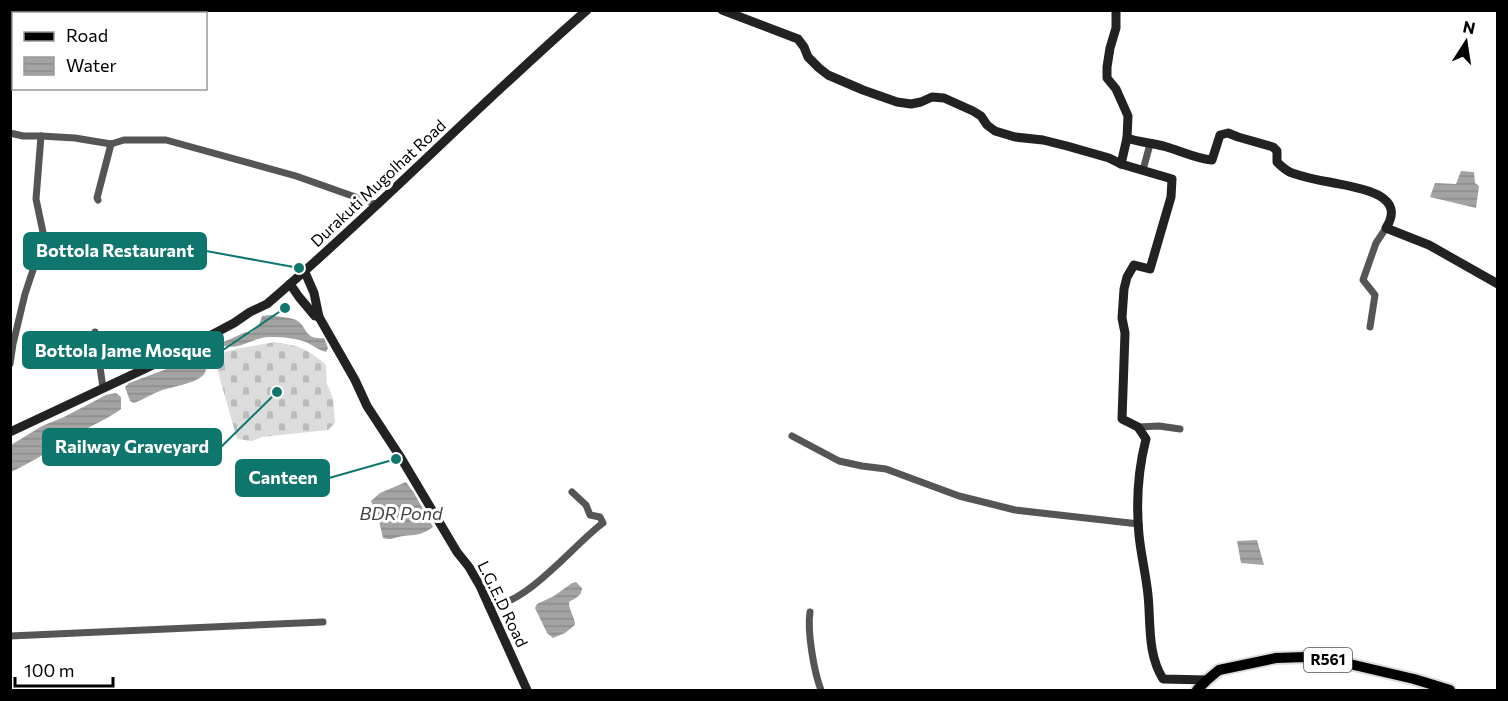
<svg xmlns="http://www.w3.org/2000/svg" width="1508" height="701" font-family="Commissioner,sans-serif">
	<defs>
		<pattern id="cemetery-stones" width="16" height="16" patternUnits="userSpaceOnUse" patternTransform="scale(1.5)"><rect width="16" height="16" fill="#dcdcdc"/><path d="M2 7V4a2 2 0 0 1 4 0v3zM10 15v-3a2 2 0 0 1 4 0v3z" fill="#bbb"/></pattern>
		<pattern id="water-rules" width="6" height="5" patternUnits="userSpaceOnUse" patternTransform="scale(1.5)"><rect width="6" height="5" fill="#a3a3a3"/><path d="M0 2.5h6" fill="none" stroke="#8b8b8b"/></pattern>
	</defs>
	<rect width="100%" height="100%" fill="#fff"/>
	<path fill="url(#cemetery-stones)" d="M 275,342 C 300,346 307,348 326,365 L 327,384 L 333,398 L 335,423 L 328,430 L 262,437 L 252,441 L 237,439 L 218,372 L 213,358 L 222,353 L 236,349 Z"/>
	<g fill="url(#water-rules)">
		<polygon points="1461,171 1474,172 1475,183 1479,186 1476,208 1430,197 1435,183 1456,184"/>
		<path d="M 271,315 C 279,317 289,317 296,320 C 308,326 303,340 324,338 L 328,348 L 326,352 C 319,350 314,346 308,343 C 297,338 283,337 270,337 C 252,337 236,353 219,344 L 246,332 L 251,333 L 259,325 L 262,316 Z"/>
		<path d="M 199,353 C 224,382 178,384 160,391 C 151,394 143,400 134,403 L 130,401 L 125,387 L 129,383 L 164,370 Z"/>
		<path d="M 116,393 L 121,397 L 121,409 C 109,418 97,423 84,430 C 59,444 37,460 11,472 L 11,445 L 42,426 L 64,417 L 106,395 Z"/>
		<path d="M 406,482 L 414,493 L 433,527 C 419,537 414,534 398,537 C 392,539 390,540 383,538 L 378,517 L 371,501 L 380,493 Z"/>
		<polygon points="1257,540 1264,565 1241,563 1237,541"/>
		<path d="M 576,582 L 582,588 C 582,596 575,598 569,602 C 569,611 575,617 575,625 L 565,633 L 553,638 L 547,633 L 535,608 L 537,604 L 554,596 L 572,583 Z"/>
	</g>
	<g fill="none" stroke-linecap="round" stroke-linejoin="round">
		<defs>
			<polyline id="primary" points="1197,690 1207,680 1219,670 1276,658 1306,657 1341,662 1414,679 1450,690"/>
		</defs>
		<use href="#primary" stroke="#dbdbdb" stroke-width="14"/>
		<g stroke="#555" stroke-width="7">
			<polyline points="10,133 23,136 41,136 36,199 44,237 25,294 13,344 10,364"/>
			<polyline points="41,136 75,138 111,144 124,140 166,140 296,176 378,205"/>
			<polyline points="1143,170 1150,144"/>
			<polyline points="98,200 97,198 111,144"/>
			<polyline points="1370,327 1375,295 1363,280 1376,243 1386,228"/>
			<polyline points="95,332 103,388"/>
			<polyline points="1138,427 1159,426 1180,429"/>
			<polyline points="792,436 839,461 862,466 886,469 959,496 1015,510 1139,524"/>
			<path d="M 488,606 C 525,607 574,544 603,523 L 600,517 L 590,515 L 586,505 L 572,492"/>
			<path d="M 810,612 C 807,631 814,672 821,690"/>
			<polyline points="10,636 323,622"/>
		</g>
		<g stroke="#222" stroke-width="9">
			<path d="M 722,10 L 798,39 L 804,47 L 808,57 L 819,68 L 828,75 L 863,90 L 897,102 L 911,104 L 921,102 L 932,97 L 944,98 L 973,111 L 981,116 L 987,125 L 995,131 L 1015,137 L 1043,140 L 1067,146 L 1109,158 L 1121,164 L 1172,179 L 1171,197 L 1150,269 L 1134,265 L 1127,277 L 1124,289 L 1122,318 L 1125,333 L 1122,419 L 1138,427 L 1146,439 C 1138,470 1136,503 1139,535 C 1141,555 1146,575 1148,595 C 1151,624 1147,653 1163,679 L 1207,680"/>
			<polyline points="1116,10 1116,28 1110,48 1107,67 1107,78 1116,89 1128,116 1127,138 1121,164"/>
			<path d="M 1127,138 C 1141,143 1156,143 1170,148 C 1183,152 1198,159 1212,160 L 1220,135 L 1228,133 L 1238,137 L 1273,147 L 1277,151 L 1277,162 C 1282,167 1286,171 1292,173 C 1304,177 1317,180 1329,182 C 1352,187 1409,192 1386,228 L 1429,245 L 1498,284"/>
			<polyline points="304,270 314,293 319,317 355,380 367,406 401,458 457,552 469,567 480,586 527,690"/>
			<polyline points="290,284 299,297 315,316 319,317"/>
			<path d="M 10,432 L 170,357 L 234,323 L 250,312 L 267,304 C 377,210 478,105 587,10"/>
		</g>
		<use href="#primary" stroke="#000" stroke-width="10"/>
	</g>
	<g text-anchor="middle" stroke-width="6" stroke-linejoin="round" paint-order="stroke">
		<rect fill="#fff" stroke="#4c4c4c" stroke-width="1.5" x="1304" y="648" width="48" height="24" rx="4.5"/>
		<g font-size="15" font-weight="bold" fill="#000">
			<text x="1328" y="665">R561</text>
		</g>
		<g font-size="16" fill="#000" stroke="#fff">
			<text transform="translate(378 183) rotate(-43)" y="6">Durakuti Mugolhat Road</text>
			<text transform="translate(503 604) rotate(64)" y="6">L.G.E.D Road</text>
		</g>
		<g font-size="18" font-style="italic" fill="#444" stroke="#fff">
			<text x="401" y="520">BDR Pond</text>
		</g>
	</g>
	<path fill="none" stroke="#0f766e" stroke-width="2" d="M299 268L206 251M285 308L223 350M277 392L221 447M396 459L329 478"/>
	<g fill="#0f766e" stroke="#fff" stroke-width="2">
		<circle cx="299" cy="268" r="6"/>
		<circle cx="285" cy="308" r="6"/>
		<circle cx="277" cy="392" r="6"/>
		<circle cx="396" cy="459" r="6"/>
	</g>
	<g fill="#0f766e" stroke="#0f766e" stroke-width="2">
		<rect x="24" y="233" width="182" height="36" rx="6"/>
		<rect x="23" y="332" width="200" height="36" rx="6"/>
		<rect x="43" y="429" width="178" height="36" rx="6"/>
		<rect x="236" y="460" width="93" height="36" rx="6"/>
	</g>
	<g font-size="18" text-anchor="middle" font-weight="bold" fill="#fff">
		<text x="115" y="257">Bottola Restaurant</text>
		<text x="123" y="357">Bottola Jame Mosque</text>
		<text x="132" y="453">Railway Graveyard</text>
		<text x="283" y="484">Canteen</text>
	</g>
	<rect width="1508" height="701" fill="none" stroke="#000000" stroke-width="24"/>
	<rect x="12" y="12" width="195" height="78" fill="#ffffff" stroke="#999999" stroke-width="1.5"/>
	<rect x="24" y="32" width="30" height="9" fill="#000000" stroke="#999999" stroke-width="1.5"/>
	<text x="66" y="42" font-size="18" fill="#000000">Road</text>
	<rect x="24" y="57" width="30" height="18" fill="url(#water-rules)" stroke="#999999" stroke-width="1.5"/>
	<text x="66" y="72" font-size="18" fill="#000000">Water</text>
	<g transform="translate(1466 42) rotate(12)" stroke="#ffffff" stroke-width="4.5" paint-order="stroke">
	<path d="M0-4.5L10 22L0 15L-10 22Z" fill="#000000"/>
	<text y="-9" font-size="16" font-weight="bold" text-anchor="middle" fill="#000000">N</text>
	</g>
	<path d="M15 677v9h98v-9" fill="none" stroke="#000000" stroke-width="3"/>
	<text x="24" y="677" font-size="18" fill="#000000" stroke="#ffffff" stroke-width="4.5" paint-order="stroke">100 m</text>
</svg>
